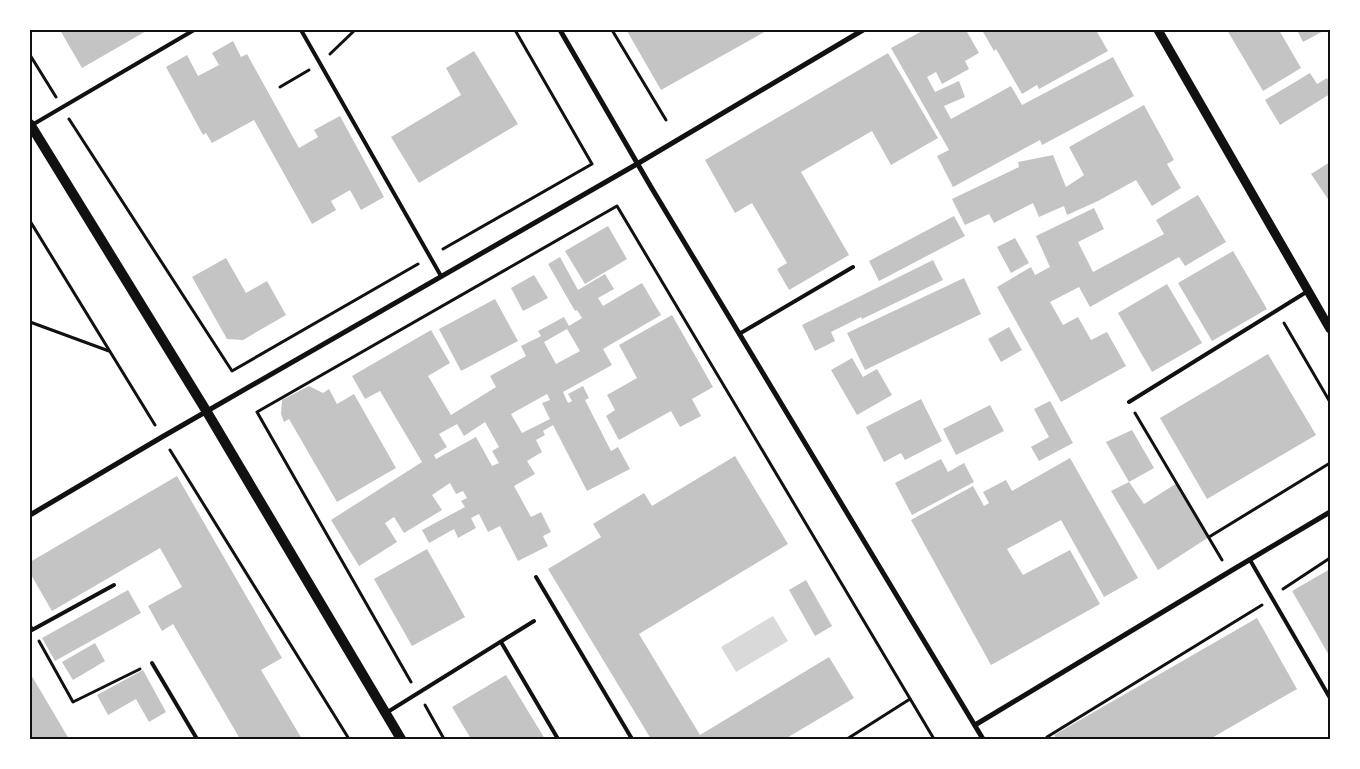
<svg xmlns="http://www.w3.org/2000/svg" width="1360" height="769" font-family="Lato,sans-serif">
	<rect width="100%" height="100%" fill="#fff"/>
	<polygon fill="#d9d9d9" points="773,616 788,641 736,672 721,647"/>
	<g fill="#c4c4c4" fill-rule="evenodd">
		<polygon points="60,30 148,30 82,68"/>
		<polygon points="630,30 768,30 661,90 627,31"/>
		<polygon points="924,30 966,30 979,53 965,61 969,69 942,84 936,72 927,77 935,92 959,81 965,97 944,106 951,119 1011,86 1022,105 1113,57 1134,96 1042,145 1040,140 953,187 937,156 949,150 891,48"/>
		<polygon points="982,30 1096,30 1108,51 1039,89 1037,85 1022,94 996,49 994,51"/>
		<polygon points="1227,30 1279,30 1301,68 1263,91"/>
		<polygon points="1297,30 1325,30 1303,42"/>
		<polygon points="233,41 241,57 247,54 299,148 318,137 314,130 340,116 384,197 361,210 350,190 331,201 336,210 312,224 254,120 212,143 206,133 203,135 166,67 187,55 198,76 219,65 212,53"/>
		<polygon points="474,51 518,124 419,183 391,137 461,95 446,68"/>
		<polygon points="888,53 938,138 891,165 872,131 801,172 849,255 789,290 777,269 787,263 752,203 735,213 705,160"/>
		<polygon points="1310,73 1317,84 1327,78 1330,83 1330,94 1280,125 1265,100"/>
		<polygon points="1144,105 1174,160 1167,164 1181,188 1152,206 1136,180 1098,201 1067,215 1064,206 1039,217 1033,203 994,223 989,214 965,225 952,199 1019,167 1018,162 1053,155 1066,187 1084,175 1069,147"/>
		<polygon points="1330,162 1330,202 1311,174"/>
		<polygon points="1198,195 1226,242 1185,266 1179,257 1090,307 1079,287 1050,302 1063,325 1078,317 1091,340 1107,332 1126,366 1061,402 997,287 1031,267 1035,275 1050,267 1036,236 1094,208 1104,229 1078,242 1093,272 1164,234 1156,220"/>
		<polygon points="954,216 965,236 879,281 869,261"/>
		<polygon points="608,226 627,259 585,284 565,251"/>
		<polygon points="1015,238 1029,263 1011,273 997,247"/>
		<polygon points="1233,251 1267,309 1212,341 1178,283"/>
		<path d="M 560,257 L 578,290 L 605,274 L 614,289 L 598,298 L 603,306 L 642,283 L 661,315 L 603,349 L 612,365 L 563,392 L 568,403 L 572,401 L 568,394 L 583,386 L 589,398 L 585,400 L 611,451 L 618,447 L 630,469 L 587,491 L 553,425 L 543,431 L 545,435 L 536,440 L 542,452 L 527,461 L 535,474 L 514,486 L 531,517 L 541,512 L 551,532 L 543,536 L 548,546 L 518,561 L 500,526 L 488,532 L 479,514 L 471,518 L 476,528 L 458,538 L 454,529 L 429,543 L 422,530 L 465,507 L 461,501 L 467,498 L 463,491 L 456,494 L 450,483 L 432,495 L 442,510 L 404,533 L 394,517 L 385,523 L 397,542 L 359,566 L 331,520 L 422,462 L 380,391 L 365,399 L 352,376 L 431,330 L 450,363 L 428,376 L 451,415 L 496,387 L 490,376 L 526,356 L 521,346 L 541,336 L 538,331 L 564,317 L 569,326 L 582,318 L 577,310 L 575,311 L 548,264 ZM 567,329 L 580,351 L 556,364 L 544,342 ZM 547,394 L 550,400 L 542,403 L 550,419 L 522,433 L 511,414 ZM 485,422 L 499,447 L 492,451 L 499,463 L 492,466 L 476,437 L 436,459 L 434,455 L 447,447 L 439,434 L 457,424 L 464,436 Z"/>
		<polygon points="226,258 246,293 267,281 286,315 243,340 227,339 192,277"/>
		<polygon points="933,260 943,280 862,319 861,317 831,332 835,341 815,351 802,325"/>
		<polygon points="534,275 548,298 523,311 511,288"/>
		<polygon points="964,278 981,314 865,370 847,333"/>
		<polygon points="1167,284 1202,343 1152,372 1118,313"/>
		<polygon points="495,299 518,341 461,371 439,329"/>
		<polygon points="672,315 713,387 692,399 701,416 680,427 671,411 619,440 606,416 615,410 607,395 637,378 619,345"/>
		<polygon points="1009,327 1022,350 1001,362 988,339"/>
		<polygon points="1268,354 1316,435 1207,499 1160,418"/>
		<polygon points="852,358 863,377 877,369 892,395 857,415 831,370"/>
		<polygon points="309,386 323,393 329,389 337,404 354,394 396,468 337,502 289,419 284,422 281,414 282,400"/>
		<polygon points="921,399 942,441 905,460 901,453 884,462 866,427"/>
		<polygon points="1050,401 1073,443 1039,461 1031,447 1049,437 1034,409"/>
		<polygon points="990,405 1004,431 956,455 943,429"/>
		<polygon points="1132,430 1154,468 1129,482 1106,442"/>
		<polygon points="735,456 788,544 639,634 700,735 829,657 854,698 785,739 651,739 548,569 601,537 593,524 644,493 652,506"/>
		<polygon points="1070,458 1138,578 1104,597 1061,520 1007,549 1023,575 1070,550 1100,604 991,665 911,520 973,486 984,506 989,503 983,492 1006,480 1012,491"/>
		<polygon points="941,459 948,472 964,463 974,482 912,515 895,483"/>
		<polygon points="177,476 282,658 261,670 302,739 240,739 173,624 162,631 148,606 182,587 160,548 52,611 30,573 30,562"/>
		<polygon points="1129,482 1144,504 1177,483 1209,537 1158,570 1111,491"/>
		<polygon points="427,549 465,617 412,646 374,579"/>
		<polygon points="1330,569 1330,657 1292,591"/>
		<polygon points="806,580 832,626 815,636 789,590"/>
		<polygon points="128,590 141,613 55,661 42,638"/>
		<polygon points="1257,618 1297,689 1210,739 1057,739 1054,735"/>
		<polygon points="95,643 105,661 73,680 62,662"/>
		<polygon points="143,670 166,712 149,722 136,699 108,715 97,695"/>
		<polygon points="30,673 69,739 30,739"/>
		<polygon points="506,675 545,739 471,739 452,707"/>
	</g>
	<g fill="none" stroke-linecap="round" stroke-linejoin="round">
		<g stroke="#111" stroke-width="3">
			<polyline points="612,30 666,120"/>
			<polyline points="330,54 355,30"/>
			<polyline points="30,55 56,97"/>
			<polyline points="280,87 309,70"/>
			<polyline points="69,119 232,371 418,264"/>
			<polyline points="30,221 155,425"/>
			<polyline points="443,249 592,164 515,30"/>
			<polyline points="30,322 109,351"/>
			<polyline points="1284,323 1330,402"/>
			<polyline points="1135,413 1222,560"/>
			<polyline points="170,450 349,739"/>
			<polyline points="1209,537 1330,463"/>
			<polyline points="1283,589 1330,558"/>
			<polyline points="39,641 73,702 140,669"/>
			<polyline points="411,682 257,412 617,206 934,739"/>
			<polyline points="425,705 444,739"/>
			<polyline points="847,739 910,699"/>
			<polyline points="1048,739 1047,737 1262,605"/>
		</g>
		<g stroke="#111" stroke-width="4">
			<polyline points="301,30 441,276"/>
			<polyline points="32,125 194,30"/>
			<polyline points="739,334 853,267"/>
			<polyline points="1129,402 1308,291"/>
			<polyline points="1250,560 1330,698"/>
			<polyline points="536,577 632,739"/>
			<polyline points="30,626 32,630 114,585"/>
			<polyline points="501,642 558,739"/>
			<polyline points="152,663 197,739"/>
			<polyline points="386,713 534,621"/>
		</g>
		<g stroke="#111" stroke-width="5">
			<polyline points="560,30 651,187 983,739"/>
			<polyline points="30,515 162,437 637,164 863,30"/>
			<polyline points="975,725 1229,572 1330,512"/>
		</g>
		<polyline stroke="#111" stroke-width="9" points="1158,30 1330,329"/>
		<polyline stroke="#111" stroke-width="10" points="30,124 207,412 401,739"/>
	</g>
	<rect width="1360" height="769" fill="none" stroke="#ffffff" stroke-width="62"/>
	<rect x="31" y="31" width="1298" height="707" fill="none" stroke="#111" stroke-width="2"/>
</svg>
